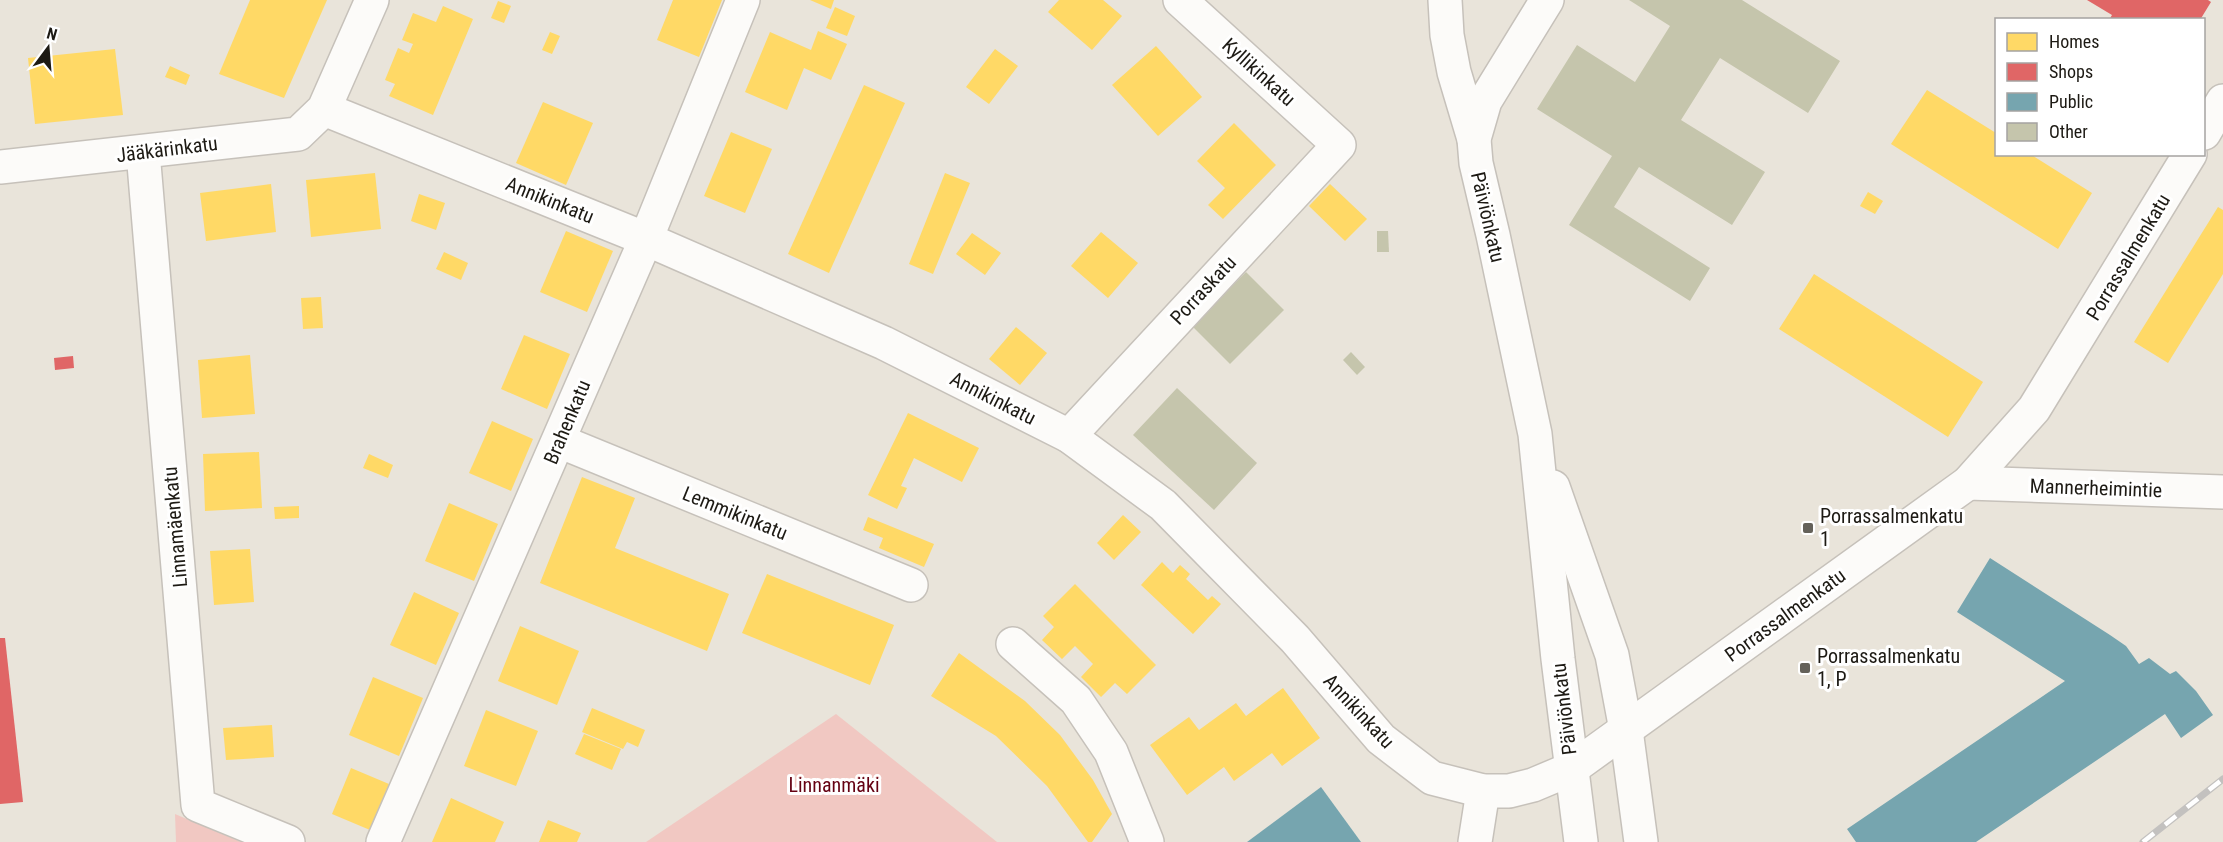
<svg xmlns="http://www.w3.org/2000/svg" width="2223" height="842" font-family="'Roboto Condensed',sans-serif">
	<rect width="100%" height="100%" fill="#e9e4da"/>
	<g fill="#f1c8c2">
		<polygon points="836,714 997,842 646,842"/>
		<polygon points="175,814 241,842 176,842"/>
	</g>
	<g fill="#ffd966">
		<polygon points="250,0 327,0 284,98 219,74"/>
		<polygon points="673,0 722,0 699,57 657,40"/>
		<polygon points="810,0 834,0 831,9"/>
		<polygon points="1059,0 1103,0 1122,16 1092,50 1048,12"/>
		<polygon points="498,1 511,6 504,23 491,18"/>
		<polygon points="443,6 473,19 433,115 389,96 395,84 385,80 398,48 409,53 413,44 402,40 413,13 436,22"/>
		<polygon points="835,7 855,16 847,36 826,28"/>
		<polygon points="818,31 847,44 831,80 804,68 787,110 745,92 770,32 811,50"/>
		<polygon points="550,32 560,36 552,54 542,50"/>
		<polygon points="1156,46 1202,97 1158,136 1112,85"/>
		<polygon points="115,49 123,115 35,124 28,58"/>
		<polygon points="995,49 1018,66 989,104 966,87"/>
		<polygon points="170,66 190,75 186,85 165,77"/>
		<polygon points="864,85 905,103 829,273 788,254"/>
		<polygon points="1927,90 1996,133 1996,154 2030,154 2092,193 2058,249 1891,144"/>
		<polygon points="543,102 593,123 566,185 516,163"/>
		<polygon points="1234,123 1276,165 1223,219 1208,205 1225,188 1197,161"/>
		<polygon points="731,132 772,149 745,213 704,196"/>
		<polygon points="375,173 381,229 311,237 306,180"/>
		<polygon points="945,173 970,183 933,274 909,264"/>
		<polygon points="271,184 276,232 206,241 200,193"/>
		<polygon points="1330,184 1367,219 1345,241 1309,206"/>
		<polygon points="1868,192 1883,201 1875,214 1860,206"/>
		<polygon points="419,194 445,203 436,230 411,221"/>
		<polygon points="2218,207 2223,210 2223,274 2168,363 2134,342"/>
		<polygon points="566,231 613,251 587,312 540,292"/>
		<polygon points="1101,232 1138,263 1108,298 1071,266"/>
		<polygon points="972,233 1001,253 985,275 956,254"/>
		<polygon points="444,252 468,263 461,280 436,269"/>
		<polygon points="1814,274 1983,382 1948,437 1779,329"/>
		<polygon points="321,297 323,328 303,329 301,298"/>
		<polygon points="1016,327 1047,353 1020,385 989,359"/>
		<polygon points="524,335 570,354 547,409 501,389"/>
		<polygon points="250,355 255,414 202,418 198,360"/>
		<polygon points="908,413 979,448 962,482 914,458 901,486 907,488 897,509 868,495"/>
		<polygon points="492,421 533,439 511,491 469,473"/>
		<polygon points="259,452 262,508 205,511 203,454"/>
		<polygon points="369,454 393,465 388,478 363,468"/>
		<polygon points="582,477 635,498 615,548 729,594 707,651 540,583"/>
		<polygon points="449,503 498,524 474,581 425,561"/>
		<polygon points="299,506 299,518 275,519 274,507"/>
		<polygon points="1123,515 1141,532 1114,560 1097,543"/>
		<polygon points="868,517 934,544 924,567 879,548 883,538 863,530"/>
		<polygon points="250,549 254,602 214,605 210,551"/>
		<polygon points="1162,562 1173,573 1180,565 1190,574 1186,579 1208,600 1212,596 1221,604 1193,634 1141,585"/>
		<polygon points="767,574 894,625 870,685 742,633"/>
		<polygon points="1075,584 1156,665 1127,694 1115,683 1101,697 1081,677 1093,664 1075,646 1062,659 1042,640 1054,627 1043,616"/>
		<polygon points="414,592 459,613 436,665 390,645"/>
		<polygon points="520,626 579,651 557,705 498,681"/>
		<polygon points="959,653 1025,701 1060,735 1093,780 1112,814 1092,842 1088,842 1047,786 996,736 931,696"/>
		<polygon points="373,677 423,698 399,756 349,735"/>
		<polygon points="1283,688 1320,738 1282,766 1272,753 1234,781 1224,767 1187,795 1150,745 1189,717 1199,730 1236,703 1246,716"/>
		<polygon points="592,708 645,730 638,747 627,742 623,749 582,732"/>
		<polygon points="486,710 538,731 516,786 464,766"/>
		<polygon points="272,725 274,757 226,760 223,728"/>
		<polygon points="584,734 621,749 612,770 575,754"/>
		<polygon points="351,768 389,784 370,830 332,814"/>
		<polygon points="451,798 504,822 495,842 432,842"/>
		<polygon points="548,820 581,833 577,842 539,842"/>
	</g>
	<g fill="#e06666">
		<polygon points="2087,0 2208,0 2211,2 2200,20 2109,20 2112,15"/>
		<polygon points="73,356 74,368 55,370 54,358"/>
		<polygon points="0,638 5,638 23,802 0,804"/>
	</g>
	<g fill="#76a5af">
		<polygon points="1990,558 2110,635 2126,646 2139,664 2149,658 2170,674 2176,671 2196,691 2213,715 2181,738 2165,714 1976,842 1856,842 1847,829 2065,681 1957,612"/>
		<polygon points="1321,787 1361,842 1247,842"/>
	</g>
	<g fill="#c5c5ac">
		<polygon points="1629,0 1742,0 1840,61 1808,113 1720,58 1681,120 1765,172 1732,225 1639,167 1614,207 1710,268 1690,301 1569,225 1612,156 1537,109 1577,45 1635,82 1670,26"/>
		<polygon points="1377,231 1388,231 1389,252 1377,252"/>
		<polygon points="1246,272 1284,310 1230,364 1192,326"/>
		<polygon points="1351,352 1365,367 1357,375 1343,360"/>
		<polygon points="1177,388 1257,463 1214,510 1133,435"/>
	</g>
	<g fill="none" stroke-linecap="round" stroke-linejoin="round">
		<defs>
			<g id="street">
				<polyline points="1445,0 1447,35 1454,72 1474,139"/>
				<polyline points="324,109 646,239 884,343 1069,436 1163,505 1295,639 1381,739 1432,778 1483,791 1509,791 1533,785 1571,769"/>
				<polyline points="143,152 198,805 288,842"/>
				<polyline points="0,167 298,134 324,109 372,0"/>
				<polyline points="1069,436 1339,145 1180,0"/>
				<polyline points="559,441 911,585"/>
				<polyline points="1013,644 1076,700 1111,752 1147,842"/>
				<polyline points="383,842 646,239 743,0"/>
				<polyline points="1475,842 1483,791"/>
			</g>
			<g id="secondary">
				<polyline points="1547,0 1485,101 1474,139 1476,163 1493,235 1535,434 1558,659 1581,842"/>
				<polyline points="2204,133 2223,101"/>
				<polyline points="1968,483 2223,492"/>
				<polyline points="1553,487 1612,655 1626,730 1641,842"/>
				<polyline points="1571,769 1968,483 2034,409 2190,154"/>
			</g>
		</defs>
		<use href="#street" stroke="#c6c1ba" stroke-width="36"/>
		<use href="#secondary" stroke="#c6c1ba" stroke-width="36"/>
		<use href="#street" stroke="#fcfbf9" stroke-width="33"/>
		<use href="#secondary" stroke="#fcfbf9" stroke-width="33"/>
		<defs>
			<polyline id="rail" points="2143,842 2223,779"/>
		</defs>
		<use href="#rail" stroke="#c3c1bf" stroke-width="7"/>
		<use href="#rail" stroke="#fff" stroke-width="4.5" stroke-dasharray="14" stroke-linecap="butt"/>
	</g>
	<g fill="#646159" stroke="#fff" stroke-width="2">
		<rect x="1802" y="522" width="12" height="12" rx="3"/>
		<rect x="1799" y="662" width="12" height="12" rx="3"/>
	</g>
	<g text-anchor="middle" stroke-width="6" stroke-linejoin="round" paint-order="stroke">
		<g font-size="20" fill="#1d1a14" stroke="#fff">
			<text transform="translate(1259 72) rotate(42)" y="7">Kyllikinkatu</text>
			<text transform="translate(167 149) rotate(-7)" y="7">Jääkärinkatu</text>
			<text transform="translate(550 200) rotate(22)" y="7">Annikinkatu</text>
			<text transform="translate(1488 217) rotate(77)" y="7">Päiviönkatu</text>
			<text transform="translate(2128 257) rotate(-59)" y="7">Porrassalmenkatu</text>
			<text transform="translate(1203 290) rotate(-47)" y="7">Porraskatu</text>
			<text transform="translate(993 398) rotate(27)" y="7">Annikinkatu</text>
			<text transform="translate(567 422) rotate(-67)" y="7">Brahenkatu</text>
			<text transform="translate(2096 488) rotate(2)" y="7">Mannerheimintie</text>
			<text transform="translate(735 513) rotate(22)" y="7">Lemmikinkatu</text>
			<text transform="translate(175 527) rotate(-95)" y="7">Linnamäenkatu</text>
			<text transform="translate(1785 615) rotate(-36)" y="7">Porrassalmenkatu</text>
			<text transform="translate(1564 709) rotate(-97)" y="7">Päiviönkatu</text>
			<text transform="translate(1359 711) rotate(47)" y="7">Annikinkatu</text>
		</g>
		<g font-size="20" fill="#1d1a14" stroke="#fff" text-anchor="start">
			<text x="1820" y="523">Porrassalmenkatu<tspan x="1820" dy="23">1</tspan></text>
			<text x="1817" y="663">Porrassalmenkatu<tspan x="1817" dy="23">1, P</tspan></text>
		</g>
		<g font-size="20" fill="#640112" stroke="#fff">
			<text x="834" y="792">Linnanmäki</text>
		</g>
	</g>
	<rect x="1995" y="18" width="210" height="138" fill="#ffffff" stroke="#a5a3a1" stroke-width="1.5"/>
	<rect x="2007" y="33" width="30" height="18" fill="#ffd966" stroke="#a5a3a1" stroke-width="1.5"/>
	<text x="2049" y="48" font-size="18" fill="#1d1a14">Homes</text>
	<rect x="2007" y="63" width="30" height="18" fill="#e06666" stroke="#a5a3a1" stroke-width="1.5"/>
	<text x="2049" y="78" font-size="18" fill="#1d1a14">Shops</text>
	<rect x="2007" y="93" width="30" height="18" fill="#76a5af" stroke="#a5a3a1" stroke-width="1.5"/>
	<text x="2049" y="108" font-size="18" fill="#1d1a14">Public</text>
	<rect x="2007" y="123" width="30" height="18" fill="#c5c5ac" stroke="#a5a3a1" stroke-width="1.5"/>
	<text x="2049" y="138" font-size="18" fill="#1d1a14">Other</text>
	<g transform="translate(48 48) rotate(16)" stroke="#ffffff" stroke-width="4.5" paint-order="stroke">
	<path d="M0-4.5L10 22L0 15L-10 22Z" fill="#1d1a14"/>
	<text y="-9" font-size="16" font-weight="bold" text-anchor="middle" fill="#1d1a14">N</text>
	</g>
</svg>
